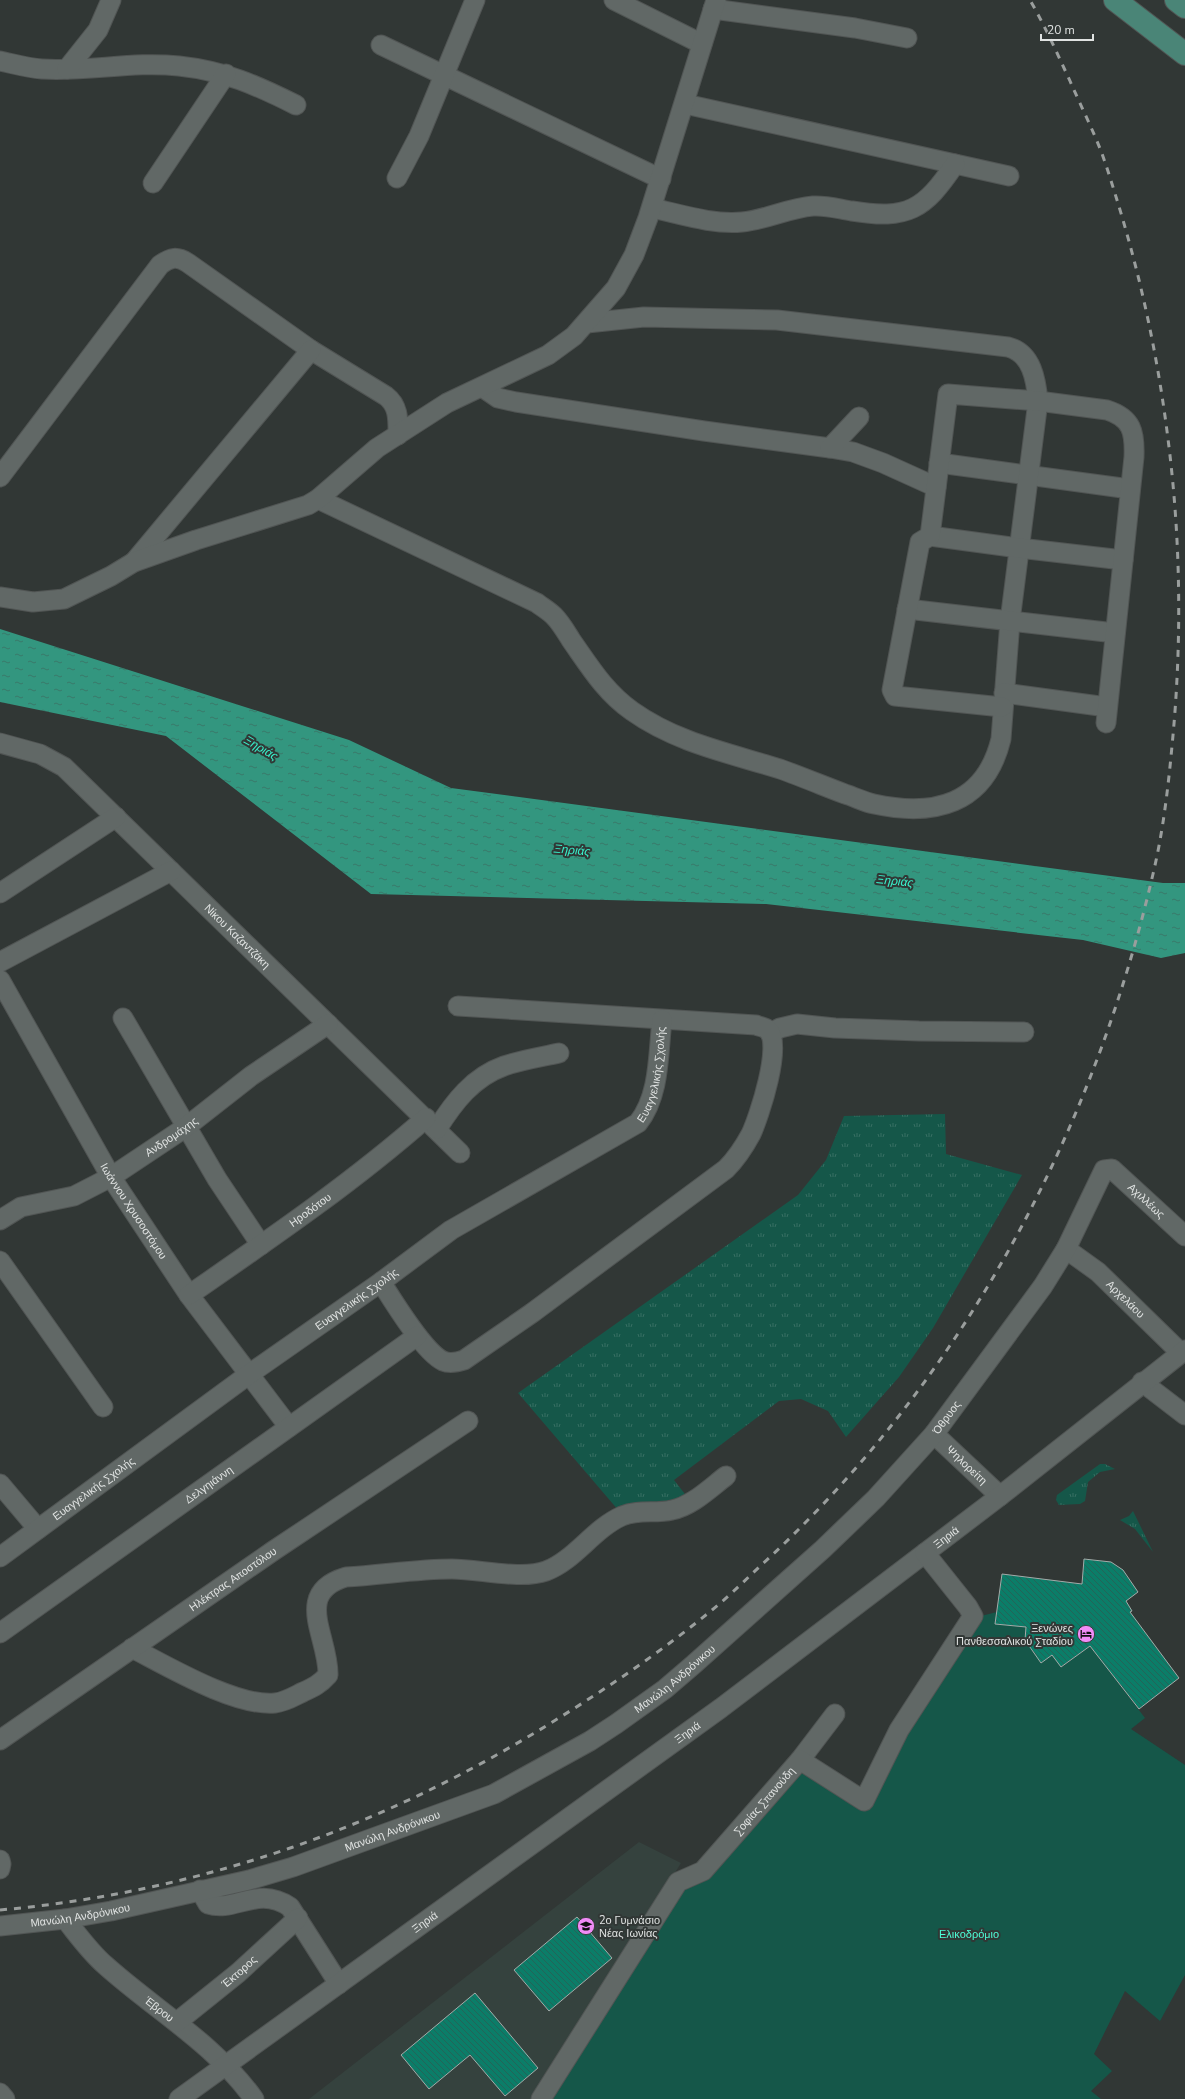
<svg xmlns="http://www.w3.org/2000/svg" width="1185" height="2099" font-family="'Nunito Sans',sans-serif">
	<defs>
		<pattern id="grass-tufts" width="24" height="20" patternUnits="userSpaceOnUse"><rect width="24" height="20" fill="#155749"/><path d="M3 7l-1-3M5 7V3M7 7l1-3M15 17l-1-3M17 17v-4M19 17l1-3" fill="none" stroke="#376f63"/></pattern>
		<pattern id="water-ripples" width="26" height="14" patternUnits="userSpaceOnUse"><rect width="26" height="14" fill="#33967f"/><path d="M2 4q2-2 4 0t4 0M15 11q2-2 4 0t4 0" fill="none" stroke="#39796a"/></pattern>
		<pattern id="building-back-hatch" width="6" height="6" patternUnits="userSpaceOnUse"><rect width="6" height="6" fill="#0b7d68"/><path d="M-1 5l2 2M0 0l6 6M5-1l2 2" fill="none" stroke="#246358"/></pattern>
	</defs>
	<rect width="100%" height="100%" fill="#313735"/>
	<polygon fill="#35423e" points="639,1842 681,1863 533,2099 309,2099"/>
	<g fill="url(#grass-tufts)">
		<polygon points="945,1114 946,1154 1022,1175 933,1328 899,1377 846,1437 828,1411 801,1399 779,1401 674,1480 688,1498 619,1511 518,1393 798,1195 826,1160 844,1116"/>
		<polygon points="1100,1464 1105,1464 1115,1469 1100,1472 1088,1482 1085,1501 1080,1504 1059,1505 1056,1500 1057,1495"/>
		<polygon points="1133,1511 1153,1552 1135,1529 1120,1520 1129,1516"/>
	</g>
	<polygon fill="#155749" points="997,1612 995,1624 1026,1627 1025,1640 1041,1663 1052,1655 1062,1667 1090,1646 1145,1718 1131,1729 1185,1765 1185,1975 1160,2021 1125,1991 1094,2054 1112,2071 1091,2091 1101,2099 547,2099 681,1885 801,1765 867,1805 916,1720 981,1616"/>
	<polygon fill="url(#water-ripples)" points="0,629 349,740 451,788 1163,883 1185,883 1185,953 1161,958 1083,940 766,904 371,894 166,736 0,702"/>
	<g fill="url(#building-back-hatch)" stroke="#a4aba9">
		<polygon points="1084,1559 1111,1562 1123,1570 1138,1592 1126,1601 1132,1611 1130,1612 1179,1678 1139,1709 1090,1646 1061,1667 1052,1655 1041,1663 1025,1640 1026,1627 995,1624 1002,1574 1082,1584"/>
		<polygon points="577,1917 612,1958 549,2011 514,1970"/>
		<polygon points="475,1993 538,2068 505,2096 470,2055 429,2089 401,2055"/>
	</g>
	<g fill="none" stroke-linecap="round" stroke-linejoin="round">
		<defs>
			<g id="street">
				<polyline points="614,0 702,44"/>
				<polyline points="713,9 855,28 907,38"/>
				<polyline points="381,45 661,179"/>
				<path d="M 0,61 C 14,64 28,68 42,69 C 88,72 133,61 179,66 C 225,71 256,85 296,105"/>
				<polyline points="67,69 98,30 111,0"/>
				<polyline points="685,104 1009,176"/>
				<polyline points="397,178 419,136 475,0"/>
				<polyline points="153,183 226,74"/>
				<path d="M 652,208 C 680,214 713,225 742,222 C 766,220 788,208 813,206 C 826,205 839,209 852,211 C 908,220 924,210 955,164"/>
				<polyline points="482,387 498,398 516,402 704,431 830,448 853,452 883,463 936,487"/>
				<polyline points="830,448 859,417"/>
				<polyline points="939,463 1130,489"/>
				<path d="M 0,477 L 160,265 C 171,257 177,256 188,263 L 311,350 L 386,396 C 399,406 398,420 398,435"/>
				<path d="M 318,499 L 537,603 C 542,607 549,611 554,616 C 561,623 566,632 571,640 C 590,667 605,692 632,711 C 677,743 729,753 780,769 C 802,777 824,786 845,794 C 855,797 864,802 874,804 C 934,817 985,805 1001,739 L 1010,621 L 1038,401 C 1036,380 1032,353 1008,347 L 777,320 L 644,317 L 587,323"/>
				<polyline points="930,536 1019,548 1123,560"/>
				<polyline points="134,562 311,350"/>
				<polyline points="0,597 33,602 64,599 111,576 134,562 196,540 308,505 318,499 377,448 447,403 548,355 574,336 616,288 634,255 648,218 716,0"/>
				<polyline points="907,609 1115,633"/>
				<polyline points="1004,693 1107,707"/>
				<path d="M 1002,707 L 895,696 L 892,690 L 920,542 L 930,536 L 948,394 L 1038,401 L 1107,410 C 1132,418 1135,432 1134,457 L 1106,723"/>
				<path id="s1" d="M 0,743 L 40,754 L 64,767 L 460,1153"/>
				<polyline points="0,893 116,817"/>
				<polyline points="0,962 171,871"/>
				<path id="s2" d="M 0,980 L 111,1177 L 189,1295 L 289,1427"/>
				<polyline points="123,1018 217,1179 261,1245"/>
				<polyline points="770,1033 780,1028 797,1024 835,1028 919,1031 1024,1032"/>
				<path d="M 437,1129 C 454,1102 473,1077 504,1066 C 521,1060 541,1057 559,1053"/>
				<path id="s3" d="M 0,1220 L 21,1207 L 74,1196 L 111,1177 L 186,1127 L 251,1076 L 328,1024"/>
				<path id="s4" d="M 1066,1249 L 1098,1272 L 1181,1353"/>
				<polyline points="0,1261 103,1407"/>
				<path d="M 381,1282 C 393,1301 424,1352 443,1361 C 450,1364 458,1362 464,1360 L 532,1313 L 726,1169 C 736,1159 744,1147 751,1134 C 759,1117 783,1044 768,1030 C 765,1027 760,1027 756,1025 L 458,1006"/>
				<path id="s5" d="M 189,1295 C 270,1239 352,1183 426,1118"/>
				<polyline points="1142,1382 1185,1415"/>
				<path id="s6" d="M 934,1434 L 1000,1496"/>
				<polyline points="0,1484 38,1529"/>
				<path id="s7" d="M 0,1557 L 248,1375 L 381,1282 L 451,1230 L 638,1123 C 660,1095 658,1055 662,1020"/>
				<path id="s8" d="M 0,1633 L 417,1336"/>
				<path d="M 132,1648 C 167,1666 236,1707 275,1703 C 285,1702 293,1697 303,1692 C 314,1687 320,1684 328,1675 C 329,1637 292,1593 346,1577 C 382,1575 417,1569 452,1569 C 479,1569 521,1580 546,1571 C 575,1560 593,1529 622,1516 C 639,1509 655,1514 672,1510 C 692,1506 710,1488 726,1476"/>
				<path id="s9" d="M 0,1740 L 273,1551 L 468,1421"/>
				<polyline points="800,1760 835,1714"/>
				<polyline points="0,1860 1,1864 0,1869"/>
				<path d="M 200,1890 L 208,1904 C 235,1913 257,1885 290,1907 L 339,1984"/>
				<path id="s10" d="M 65,1919 C 78,1935 90,1952 105,1965 C 155,2010 214,2043 254,2099"/>
				<path id="s11" d="M 0,1926 L 65,1919 L 111,1911 L 249,1880 L 293,1867 L 494,1794 L 590,1741 L 616,1724 L 665,1689 L 693,1665 L 823,1549 L 876,1498 L 934,1434 L 1043,1286 L 1066,1249 L 1104,1170 L 1112,1169 L 1185,1236"/>
				<path id="s12" d="M 177,2022 L 238,1973 L 298,1918"/>
				<polyline points="0,2093 5,2099"/>
				<path id="s13" d="M 179,2099 L 721,1708 L 1000,1496 L 1185,1350"/>
				<path id="s14" d="M 541,2099 L 678,1882 L 703,1871 L 800,1760 L 864,1801 L 899,1730 L 973,1616 L 968,1607 L 925,1553"/>
			</g>
			<g id="primary">
				<polyline points="1115,0 1185,54"/>
				<polyline points="1176,0 1185,7"/>
			</g>
		</defs>
		<use href="#street" stroke="#515554" stroke-width="21"/>
		<use href="#primary" stroke="#515554" stroke-width="24"/>
		<use href="#street" stroke="#616866" stroke-width="19"/>
		<use href="#primary" stroke="#4a8577" stroke-width="22"/>
		<path stroke="#9a9e9d" stroke-width="3" stroke-dasharray="7 7" stroke-linecap="butt" d="M 0,1910 C 201,1892 384,1827 554,1721 C 609,1687 662,1651 712,1610 C 732,1594 750,1575 769,1558 C 964,1376 1093,1133 1153,874 C 1163,832 1168,789 1172,746 C 1182,644 1181,541 1168,439 C 1158,358 1141,278 1117,200 C 1112,184 1107,167 1101,151 C 1092,128 1080,104 1070,81 C 1057,53 1045,26 1030,0"/>
	</g>
	<defs>
		<symbol id="hotel-disc" viewBox="-11 -11 22 22"><circle r="9.5" fill="#f08bf6" stroke="#313735"/><path d="M-6-4.5h1.5V1H6V5H4.5V3h-9V5H-6ZM-4 0a1.8 1.8 0 1 1 3.6 0ZM.5 0V-2.5h3Q6-2.5 6 0Z" fill="#111"/></symbol>
		<symbol id="school-disc" viewBox="-11 -11 22 22"><circle r="9.5" fill="#f08bf6" stroke="#313735"/><path d="M0-5L7-2L0 1L-7-2ZM-4 1L0 2.5L4 1V4Q0 6-4 4Z" fill="#111"/></symbol>
	</defs>
	<g fill-rule="evenodd">
		<use href="#hotel-disc" x="1076" y="1624" width="20" height="20"/>
		<use href="#school-disc" x="576" y="1916" width="20" height="20"/>
	</g>
	<g text-anchor="middle" stroke-width="4" stroke-linejoin="round" paint-order="stroke">
		<g font-size="11" fill="#e0e3e2" stroke="#313735">
			<text dy="4" stroke="none"><textPath href="#s1" startOffset="311">Νίκου Καζαντζάκη</textPath></text>
			<text dy="4" stroke="none"><textPath href="#s7" startOffset="824">Ευαγγελικής Σχολής</textPath></text>
			<text dy="4" stroke="none"><textPath href="#s3" startOffset="193">Ανδρομάχης</textPath></text>
			<text dy="4" stroke="none"><textPath href="#s11" startOffset="1455">Αχιλλέως</textPath></text>
			<text dy="4" stroke="none"><textPath href="#s5" startOffset="148">Ηροδότου</textPath></text>
			<text dy="4" stroke="none"><textPath href="#s2" startOffset="267">Ιωάννου Χρυσοστόμου</textPath></text>
			<text dy="4" stroke="none"><textPath href="#s7" startOffset="440">Ευαγγελικής Σχολής</textPath></text>
			<text dy="4" stroke="none"><textPath href="#s4" startOffset="78">Αρχελάου</textPath></text>
			<text dy="4" stroke="none"><textPath href="#s11" startOffset="1106">Όθρυος</textPath></text>
			<text dy="4" stroke="none"><textPath href="#s6" startOffset="45">Ψηλορείτη</textPath></text>
			<text dy="4" stroke="none"><textPath href="#s8" startOffset="256">Δελγηιάννη</textPath></text>
			<text dy="4" stroke="none"><textPath href="#s7" startOffset="116">Ευαγγελικής Σχολής</textPath></text>
			<text dy="4" stroke="none"><textPath href="#s13" startOffset="951">Ξηριά</textPath></text>
			<text dy="4" stroke="none"><textPath href="#s9" startOffset="283">Ηλέκτρας Αποστόλου</textPath></text>
			<text dy="4" stroke="none"><textPath href="#s11" startOffset="728">Μανώλη Ανδρόνικου</textPath></text>
			<text dy="4" stroke="none"><textPath href="#s13" startOffset="627">Ξηριά</textPath></text>
			<text dy="4" stroke="none"><textPath href="#s14" startOffset="377">Σοφίας Σπανούδη</textPath></text>
			<text dy="4" stroke="none"><textPath href="#s11" startOffset="405">Μανώλη Ανδρόνικου</textPath></text>
			<text dy="4" stroke="none"><textPath href="#s11" startOffset="81">Μανώλη Ανδρόνικου</textPath></text>
			<text dy="4" stroke="none"><textPath href="#s13" startOffset="303">Ξηριά</textPath></text>
			<text dy="4" stroke="none"><textPath href="#s12" startOffset="80">Έκτορος</textPath></text>
			<text dy="4" stroke="none"><textPath href="#s10" startOffset="131">Έβρου</textPath></text>
		</g>
		<g font-size="11" fill="#e0e3e2" stroke="#313735" text-anchor="end">
			<text x="1073" y="1632">Ξενώνες<tspan x="1073" dy="13">Πανθεσσαλικού Σταδίου</tspan></text>
			<text x="599" y="1924" text-anchor="start">2ο Γυμνάσιο<tspan x="599" dy="13">Νέας Ιωνίας</tspan></text>
		</g>
		<g font-size="11" fill="#4dfed8" stroke="#313735">
			<text x="969" y="1938">Ελικοδρόμιο</text>
		</g>
		<g font-size="12" font-style="italic" fill="#38f0cb" stroke="#313735">
			<text transform="translate(261 748) rotate(30)" y="4">Ξηριάς</text>
			<text transform="translate(572 850) rotate(5)" y="4">Ξηριάς</text>
			<text transform="translate(895 881) rotate(6)" y="4">Ξηριάς</text>
		</g>
	</g>
	<path d="M1041 34v6h52v-6" fill="none" stroke="#e0e3e2" stroke-width="2"/>
	<text x="1047" y="34" font-size="12" fill="#e0e3e2" stroke="#313735" stroke-width="3" paint-order="stroke">20 m</text>
</svg>
